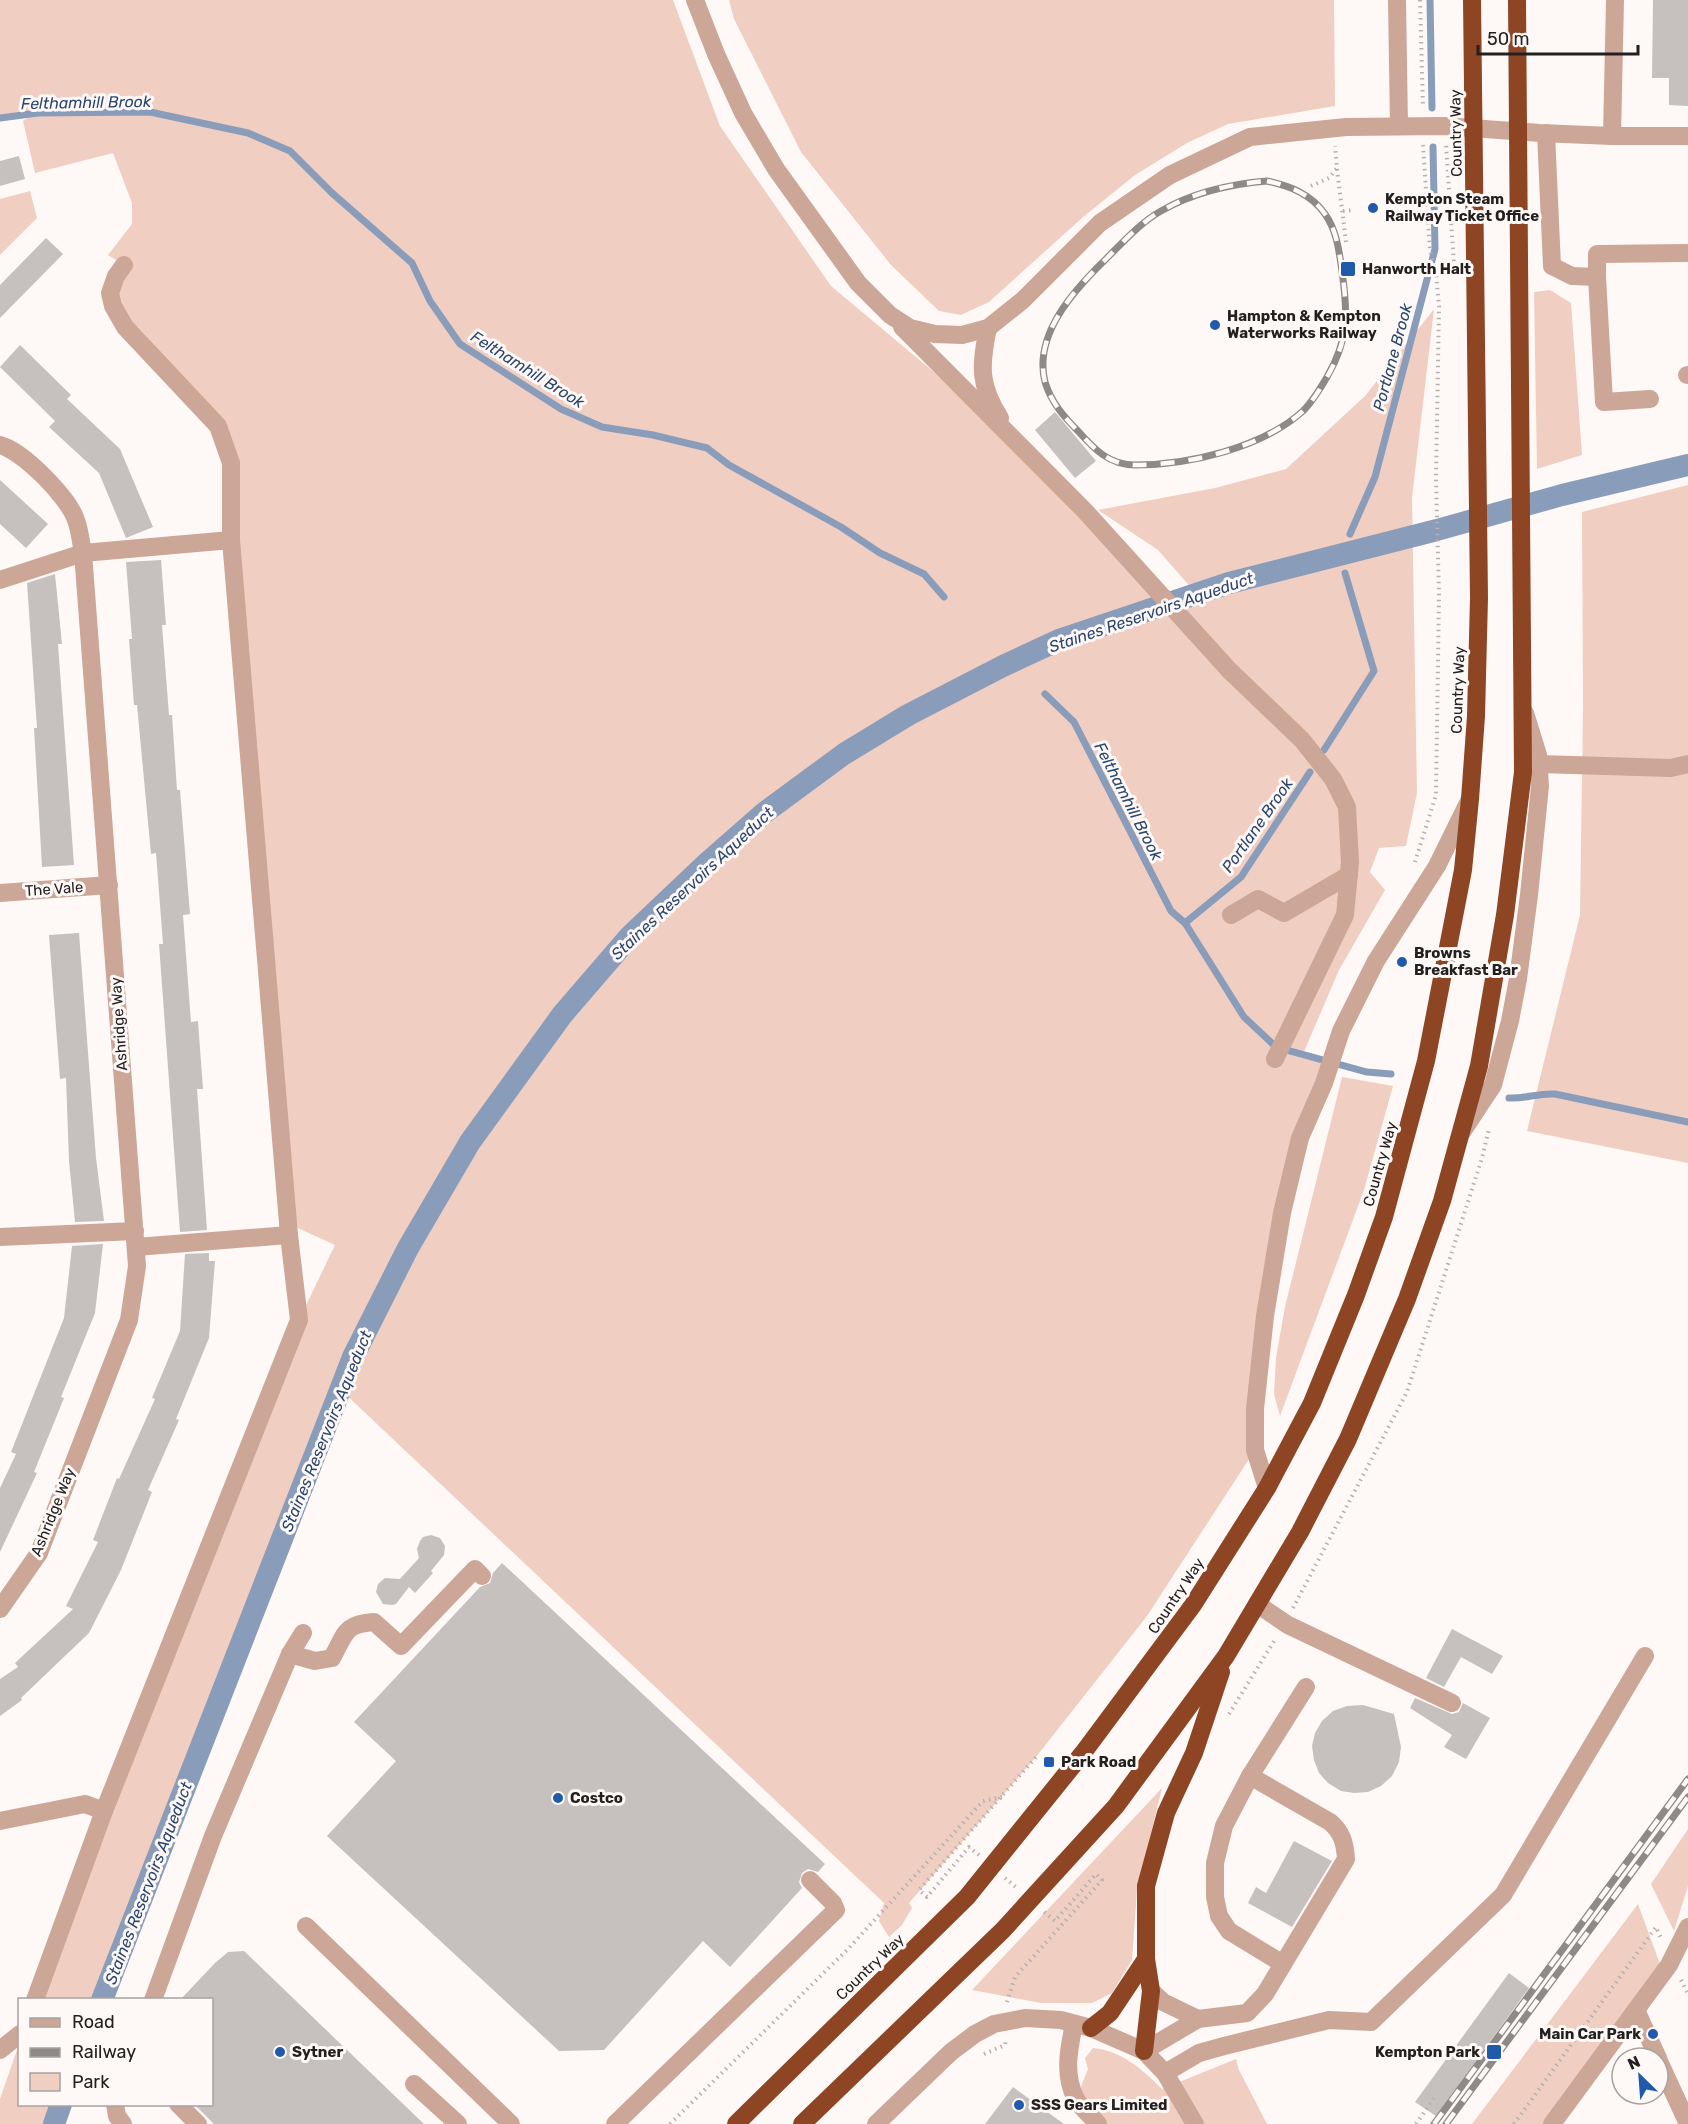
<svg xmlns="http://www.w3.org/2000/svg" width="1688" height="2124" font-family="Rubik,sans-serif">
	<rect width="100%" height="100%" fill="#fef9f7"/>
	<g fill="#f0cec1">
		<polygon points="0,0 673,0 720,126 831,286 935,373 1177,606 1200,598 1158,550 1098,510 1215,488 1286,469 1365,396 1434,309 1412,498 1417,793 1406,846 1379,848 1370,872 1385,890 1339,970 1303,1054 1331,1062 1282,1213 1255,1450 1147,1616 1036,1757 909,1903 912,1908 902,1925 889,1937 879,1921 884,1903 341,1390 102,1999 35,1999 299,1320 335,1245 289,1224 231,540 218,426 113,306 124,265 108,255 132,224 132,203 113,153 35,173 23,121 29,117 0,119"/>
		<polygon points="729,0 1334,0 1335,106 1228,124 1187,143 1135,175 1082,218 989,302 961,315 939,311 891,265 801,152 734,19"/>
		<polygon points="30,191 37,218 0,255 0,199"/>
		<polygon points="1550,290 1571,303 1582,455 1537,469 1534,292"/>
		<polygon points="1688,485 1688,1163 1527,1131 1580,915 1583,709 1582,512"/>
		<polygon points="1342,1077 1393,1086 1364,1190 1280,1416 1274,1394 1276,1358 1285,1307"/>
		<polygon points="1162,1788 1137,1891 1132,1960 1112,1993 1092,2003 1041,2003 972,1990"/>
		<polygon points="1688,1829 1688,1886 1674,1931 1651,1884"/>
		<polygon points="1638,1904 1660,1964 1543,2124 1472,2124"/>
		<polygon points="19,2044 20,2104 61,2105 54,2124 0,2124 0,2099"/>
		<path d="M 1093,2048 C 1122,2051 1142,2069 1162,2089 L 1236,2059 L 1239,2070 L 1267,2124 L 1098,2124 L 1076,2099 L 1088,2069 L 1085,2058 Z"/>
	</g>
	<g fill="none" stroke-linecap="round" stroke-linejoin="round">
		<g stroke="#899dbb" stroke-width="7">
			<polyline points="1430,0 1432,108"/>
			<polyline points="0,118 38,113 150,112 248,133 290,151 332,193 412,263 430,301 460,344 561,409 602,427 653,435 707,448 729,465 841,527 880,553 924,574 944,597"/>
			<polyline points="1350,534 1375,477 1435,249 1433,147"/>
			<polyline points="1045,694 1074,722 1171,911 1185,923 1244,1017 1276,1047 1367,1072 1391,1074"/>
			<polyline points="1324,750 1374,671 1345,573"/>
			<polyline points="1185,923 1241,877 1310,772"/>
			<path d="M 1509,1098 C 1525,1099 1538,1093 1555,1094 L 1688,1122"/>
		</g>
		<g stroke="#899dbb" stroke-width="22">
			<polyline points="102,2000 353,1357 408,1248 470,1142 562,1015 630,936 707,863 764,813 844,754 908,715 1003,666 1059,640 1229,583 1437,530 1562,495 1688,465"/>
			<polyline points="54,2124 61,2104"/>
		</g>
	</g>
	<g fill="#c6c1bf">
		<polygon points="1653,0 1688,0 1688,106 1669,105 1669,78 1652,78"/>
		<polygon points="19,156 25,179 0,186 0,161"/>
		<polygon points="46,238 63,254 0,318 0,285"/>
		<polygon points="20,345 71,395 67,399 120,449 153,527 126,538 99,473 49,427 55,421 0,367"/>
		<polygon points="1055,412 1096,461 1075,478 1035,430"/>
		<polygon points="0,480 48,524 26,548 0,524"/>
		<polygon points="161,560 166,625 162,625 169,715 172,715 177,790 180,790 190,914 183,915 191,1022 198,1021 203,1089 197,1089 207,1230 180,1232 159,944 163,944 156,853 151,854 137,705 134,705 129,639 132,639 126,562"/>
		<polygon points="55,574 62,644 58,644 74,865 42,867 34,728 37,728 27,583"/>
		<polygon points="79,933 96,1158 104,1221 75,1222 69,1161 66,1078 60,1079 49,935"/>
		<polygon points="103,1244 95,1313 61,1397 64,1398 34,1472 37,1473 0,1552 0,1488 16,1454 11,1452 64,1318 72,1246"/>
		<polygon points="209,1253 209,1261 215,1261 209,1338 176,1419 179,1420 148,1490 152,1492 121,1570 89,1633 21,1698 22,1700 0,1716 0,1679 18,1667 15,1663 73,1609 66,1606 98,1542 93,1540 117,1478 119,1479 155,1399 152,1398 180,1331 185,1254"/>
		<polygon points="431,1535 440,1538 445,1546 444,1555 431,1571 433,1573 415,1593 409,1587 396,1604 392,1605 383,1604 376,1592 378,1584 385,1578 400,1579 419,1558 417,1549 420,1541 423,1537"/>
		<polygon points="502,1563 825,1864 818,1872 808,1869 802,1873 799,1882 802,1888 730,1967 703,1941 604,2050 559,2051 327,1836 396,1761 354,1722 480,1587 490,1583 493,1573"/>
		<polygon points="1452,1629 1503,1656 1492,1674 1461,1657 1444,1687 1426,1678"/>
		<polygon points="1415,1698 1452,1714 1459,1712 1463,1703 1490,1718 1466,1759 1444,1747 1452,1735 1410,1708"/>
		<polygon points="1363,1705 1394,1714 1401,1747 1399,1762 1392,1776 1381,1786 1368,1792 1354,1793 1341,1791 1328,1783 1319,1773 1314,1760 1312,1746 1315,1733 1322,1721 1333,1711 1347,1706"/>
		<polygon points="1294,1841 1332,1861 1292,1927 1248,1903 1256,1887 1266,1893"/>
		<polygon points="244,1951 424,2124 214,2124 194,2104 212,2104 212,2000 180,2000 215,1963 228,1952"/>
		<polygon points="1509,1973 1529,1988 1436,2116 1415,2102"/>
		<polygon points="1013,2087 1064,2124 985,2124"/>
	</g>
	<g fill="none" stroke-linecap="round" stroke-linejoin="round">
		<g stroke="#b5b1af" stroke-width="4" stroke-dasharray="1.5 4.5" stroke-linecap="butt">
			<polyline points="1420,0 1423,107"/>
			<polyline points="1337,169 1346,242"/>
			<polyline points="1311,186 1329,178 1337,168 1335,146"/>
			<polyline points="1343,211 1353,210"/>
			<polyline points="1436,274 1454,265 1446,144"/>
			<polyline points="1415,862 1436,795 1439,595 1436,479 1439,306 1436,274 1430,251 1423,145"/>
			<polyline points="1293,1608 1407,1392 1482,1158 1489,1129"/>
			<polyline points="1229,1714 1276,1638"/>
			<polyline points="979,1855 969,1847 927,1897 919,1890 1036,1757"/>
			<polyline points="1005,1878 1017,1888"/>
			<polyline points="1681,1980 1688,1994"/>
			<polyline points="1007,2002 1015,1977 1102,1880 1096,1874 1055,1921 1043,1911"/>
			<polyline points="984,2054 1005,2045 1006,2040"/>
			<polyline points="670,2124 848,1949 983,1801 1002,1797"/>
			<polyline points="1416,2124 1435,2097"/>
			<polyline points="1514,2124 1656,1927 1661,1938"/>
		</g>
		<g stroke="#cca697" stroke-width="18">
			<polyline points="695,0 716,54 743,113 776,169 858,283 890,315 910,328 935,334 962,335 988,328 1023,300 1100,223 1170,175 1250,137 1346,127 1444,126 1540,133 1612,136 1688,136"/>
			<polyline points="1397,0 1399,126"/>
			<polyline points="1546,133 1552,266 1572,276 1597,277 1597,254 1688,253"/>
			<polyline points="1612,136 1615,0"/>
			<polyline points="1597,277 1604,402 1650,399"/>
			<polyline points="902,327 1085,511 1229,670 1302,740 1333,779 1347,807 1350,862 1345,915 1275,1059"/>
			<path d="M 988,328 C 980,366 979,385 1000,418"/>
			<polyline points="1687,375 1688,375"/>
			<path d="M 0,445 C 23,451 69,498 76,520 C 80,531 81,543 83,553 L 137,1266 L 129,1320 L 39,1553 L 0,1609"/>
			<polyline points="0,580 83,553 231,540"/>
			<polyline points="1539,764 1671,768 1688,764"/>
			<polyline points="0,893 109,885"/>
			<polyline points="1231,915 1258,899 1284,913 1349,875"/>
			<polyline points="1462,1132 1493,1085 1510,1021 1518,979 1529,895 1540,786 1538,755 1525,713"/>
			<polyline points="0,1237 135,1231"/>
			<polyline points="136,1247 289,1235"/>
			<polyline points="1267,1488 1255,1450 1255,1409 1265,1316 1282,1213 1300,1138 1324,1083 1341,1031 1376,961 1437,866 1469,801"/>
			<polyline points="1257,1604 1288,1625 1452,1703"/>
			<path d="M 290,1654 L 315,1661 L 332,1658 C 346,1633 344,1624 374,1622 L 401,1646 L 475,1569 L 482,1576"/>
			<polyline points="0,1821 85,1804 104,1811"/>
			<polyline points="306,1926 511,2124"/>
			<polyline points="1283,1964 1229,1931 1219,1916 1215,1897 1215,1863 1224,1826 1250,1776 1306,1687"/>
			<polyline points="1151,1991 1163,2002 1198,2019"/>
			<polyline points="35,2000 104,1811 299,1320 289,1235 231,540 231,463 218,426 125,327 113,306 110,293 116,276 124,265"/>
			<polyline points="153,2000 213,1836 290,1654 303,1633"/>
			<polyline points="1636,2010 1658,2058"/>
			<path d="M 1074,2024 C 1069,2048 1063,2075 1076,2099 C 1081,2108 1091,2116 1098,2124"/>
			<polyline points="0,2050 20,2034"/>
			<path d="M 1144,2051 L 1198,2019 L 1247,2013 L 1265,1994 L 1346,1859 C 1345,1843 1342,1832 1330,1822 L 1250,1776"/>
			<polyline points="1658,2059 1688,2124"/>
			<polyline points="1165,2073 1199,2053 1224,2046 1329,2020 1371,2022 1503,1895 1645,1656"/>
			<polyline points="414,2084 458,2124"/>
			<polyline points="115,2104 117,2116 123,2124"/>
			<polyline points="178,2104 198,2124"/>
			<polyline points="615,2124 836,1910 833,1903 810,1880"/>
			<polyline points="876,2124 951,2052 975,2034 994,2024 1025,2018 1061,2020 1091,2028 1144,2051 1165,2073 1195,2124"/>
			<polyline points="1552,2124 1669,1965 1688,1927"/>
		</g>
		<g stroke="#8e4524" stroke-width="18">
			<polyline points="1091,2028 1110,2013 1146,1959"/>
			<polyline points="1144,2051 1151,1991 1146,1959 1146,1886 1166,1813 1194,1753 1221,1672"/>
			<polyline points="736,2124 967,1897 1083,1753 1193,1605 1267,1488 1312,1403 1356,1295 1384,1217 1426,1061 1463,870 1470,799 1476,716 1479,598 1472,0"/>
			<polyline points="802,2124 1003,1930 1116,1806 1226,1656 1300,1532 1348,1439 1407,1299 1442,1201 1479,1066 1505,915 1523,772 1517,0"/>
		</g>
		<defs>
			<g id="rail">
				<path d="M 1267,181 C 1290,186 1311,194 1325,214 C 1337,231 1339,251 1342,271 C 1348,314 1349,339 1327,377 C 1320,389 1313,401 1303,411 C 1262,448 1189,465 1135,465 C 1109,465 1094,449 1078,431 C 1064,417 1051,402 1045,382 C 1033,334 1075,289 1106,259 C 1122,243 1141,222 1161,211 C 1194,192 1230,184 1267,181 Z"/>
				<polyline points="1434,2124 1688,1779"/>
				<polyline points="1446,2124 1688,1797"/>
			</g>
		</defs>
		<use href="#rail" stroke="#8d8a88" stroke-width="7"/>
		<use href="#rail" stroke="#fef9f7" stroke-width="4.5" stroke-dasharray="14" stroke-linecap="butt"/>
	</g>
	<g fill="#205aab" stroke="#fef9f7" stroke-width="2">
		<circle cx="1373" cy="208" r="6"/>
		<rect x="1340" y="261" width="16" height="16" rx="3"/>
		<circle cx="1215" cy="325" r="6"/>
		<circle cx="1402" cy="962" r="6"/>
		<rect x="1043" y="1756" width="12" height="12" rx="3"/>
		<circle cx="558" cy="1798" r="6"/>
		<circle cx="1653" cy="2034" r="6"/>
		<circle cx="280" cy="2052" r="6"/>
		<rect x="1486" y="2044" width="16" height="16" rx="3"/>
		<circle cx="1019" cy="2105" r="6"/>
	</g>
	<g text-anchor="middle" stroke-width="6" stroke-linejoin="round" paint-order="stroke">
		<g font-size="15" fill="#232120" stroke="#fef9f7">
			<text transform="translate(1456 133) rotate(-91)" y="5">Country Way</text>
			<text transform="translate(1458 690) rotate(-88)" y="5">Country Way</text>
			<text transform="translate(54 889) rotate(-4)" y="5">The Vale</text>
			<text transform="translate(119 1024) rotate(-94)" y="5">Ashridge Way</text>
			<text transform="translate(1380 1164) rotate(-74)" y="5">Country Way</text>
			<text transform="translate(53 1512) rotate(-68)" y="5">Ashridge Way</text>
			<text transform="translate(1176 1596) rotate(-56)" y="5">Country Way</text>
			<text transform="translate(870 1967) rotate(-44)" y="5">Country Way</text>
		</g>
		<g font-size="15" font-weight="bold" fill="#232120" stroke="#fef9f7" text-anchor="start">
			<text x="1385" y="204">Kempton Steam<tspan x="1385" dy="17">Railway Ticket Office</tspan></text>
			<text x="1362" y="274">Hanworth Halt</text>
			<text x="1227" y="321">Hampton &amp; Kempton<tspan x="1227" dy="17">Waterworks Railway</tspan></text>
			<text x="1414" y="958">Browns<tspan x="1414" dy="17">Breakfast Bar</tspan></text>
			<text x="1061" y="1767">Park Road</text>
			<text x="570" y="1803">Costco</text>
			<text x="1641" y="2039" text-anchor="end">Main Car Park</text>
			<text x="292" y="2057">Sytner</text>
			<text x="1480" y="2057" text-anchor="end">Kempton Park</text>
			<text x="1031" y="2110">SSS Gears Limited</text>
		</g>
		<g font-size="16" font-style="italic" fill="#294670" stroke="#fef9f7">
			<text transform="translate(86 102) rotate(-1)" y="6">Felthamhill Brook</text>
			<text transform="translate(1392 357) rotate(-75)" y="6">Portlane Brook</text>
			<text transform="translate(528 369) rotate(32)" y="6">Felthamhill Brook</text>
			<text transform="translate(1151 612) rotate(-19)" y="6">Staines Reservoirs Aqueduct</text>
			<text transform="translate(1129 801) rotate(63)" y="6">Felthamhill Brook</text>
			<text transform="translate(1257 825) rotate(-55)" y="6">Portlane Brook</text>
			<text transform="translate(692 883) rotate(-43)" y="6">Staines Reservoirs Aqueduct</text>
			<text transform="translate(326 1431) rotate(-68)" y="6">Staines Reservoirs Aqueduct</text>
			<text transform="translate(148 1883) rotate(-69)" y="6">Staines Reservoirs Aqueduct</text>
		</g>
	</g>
	<rect x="18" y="1998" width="195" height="108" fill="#fef9f7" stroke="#a6a3a1" stroke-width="1.5"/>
	<rect x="30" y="2018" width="30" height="9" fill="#cca697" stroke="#a6a3a1" stroke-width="1.5"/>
	<text x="72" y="2028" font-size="18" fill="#232120">Road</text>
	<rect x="30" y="2048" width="30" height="9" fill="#8d8a88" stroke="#a6a3a1" stroke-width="1.5"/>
	<text x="72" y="2058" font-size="18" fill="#232120">Railway</text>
	<rect x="30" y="2073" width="30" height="18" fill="#f0cec1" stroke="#a6a3a1" stroke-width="1.5"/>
	<text x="72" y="2088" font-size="18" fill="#232120">Park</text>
	<g transform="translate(1640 2076) rotate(335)"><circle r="28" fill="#fef9f7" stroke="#a6a3a1" stroke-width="1.5"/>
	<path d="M0-4.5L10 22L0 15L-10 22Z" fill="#205aab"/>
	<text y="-9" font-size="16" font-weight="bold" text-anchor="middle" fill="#232120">N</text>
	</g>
	<path d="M1478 45v9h160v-9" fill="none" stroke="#232120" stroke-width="3"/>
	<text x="1487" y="45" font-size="18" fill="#232120" stroke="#fef9f7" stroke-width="4.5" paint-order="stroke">50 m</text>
</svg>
